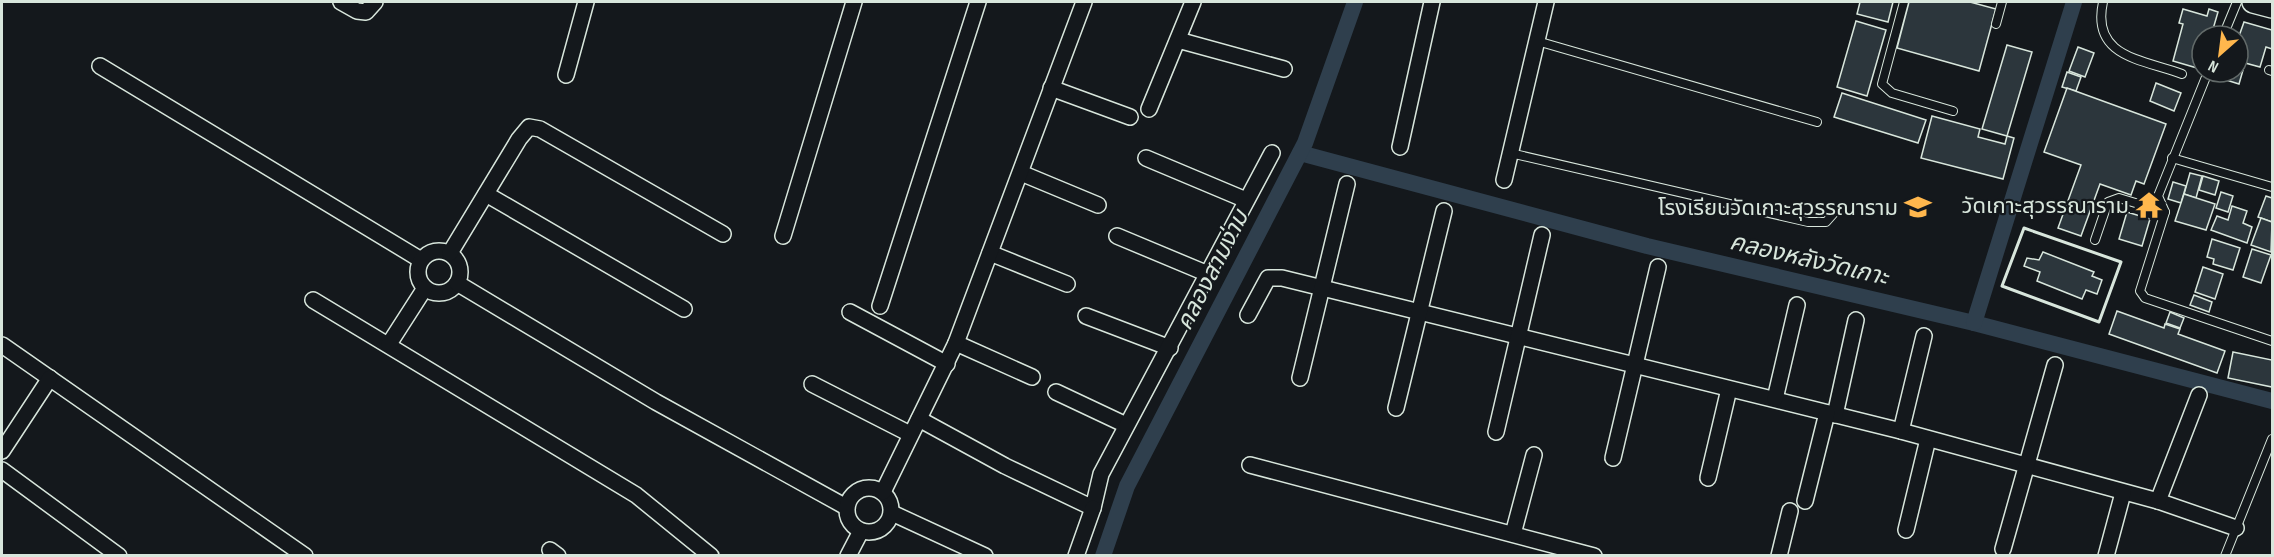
<svg xmlns="http://www.w3.org/2000/svg" width="2274" height="557" font-family="'Sofia Sans Condensed','Noto Sans Thai',sans-serif">
	<rect width="100%" height="100%" fill="#14181c"/>
	<g fill="none" stroke-linecap="round" stroke-linejoin="round">
		<g stroke="#2f3f4d" stroke-width="16">
			<polyline points="1300,153 1647,246 1974,323 2272,401"/>
			<polyline points="1974,323 2074,2"/>
			<polyline points="1103,556 1127,486 1305,143 1355,2"/>
		</g>
	</g>
	<g fill="#2c363c" stroke="#d8e6dc" stroke-width="1.5">
		<polygon points="1860,2 1893,2 1888,22 1857,14"/>
		<polygon points="1909,2 1970,2 1996,9 1979,71 1897,48"/>
		<polygon points="2183,9 2207,16 2209,9 2218,12 2211,36 2202,36 2202,51 2197,68 2173,61 2183,24 2179,23"/>
		<polygon points="1856,21 1886,30 1867,96 1837,87"/>
		<polygon points="2244,22 2272,30 2272,49 2266,47 2260,67 2245,63 2239,84 2223,79 2225,72 2238,72 2238,39"/>
		<polygon points="2007,45 2032,52 2007,136 1982,129"/>
		<polygon points="2078,47 2094,53 2085,77 2069,71"/>
		<polygon points="2067,72 2081,77 2076,91 2062,87"/>
		<polygon points="2156,83 2181,93 2174,111 2150,101"/>
		<polygon points="2067,88 2166,124 2144,184 2136,181 2131,195 2100,184 2081,236 2058,228 2081,165 2044,152"/>
		<polygon points="1842,93 1926,120 1918,143 1834,117"/>
		<polygon points="1932,116 1980,129 1978,137 2005,144 2007,136 2014,138 2003,179 1921,158"/>
		<polygon points="2190,173 2202,176 2196,198 2184,194"/>
		<polygon points="2203,176 2219,181 2215,195 2199,190"/>
		<polygon points="2173,182 2186,186 2181,203 2168,199"/>
		<polygon points="2221,192 2233,196 2228,212 2216,208"/>
		<polygon points="2184,194 2215,204 2206,230 2175,221"/>
		<polygon points="2266,196 2272,198 2272,222 2258,217"/>
		<polygon points="2232,206 2247,211 2243,223 2252,227 2247,243 2211,230 2217,216 2228,220"/>
		<polygon points="2127,212 2150,219 2142,246 2119,239"/>
		<polygon points="2261,218 2272,222 2271,252 2251,245"/>
		<polygon points="2212,239 2240,248 2233,270 2213,264 2214,259 2207,257"/>
		<polygon points="2252,249 2271,255 2261,283 2243,277"/>
		<polygon points="2043,252 2094,272 2092,276 2102,280 2097,294 2086,290 2082,299 2037,281 2040,272 2024,266 2027,258 2039,260"/>
		<polygon points="2203,267 2223,274 2215,299 2195,292"/>
		<polygon points="2194,295 2212,302 2209,312 2190,305"/>
		<polygon points="2117,311 2164,328 2165,324 2180,329 2178,334 2225,351 2217,373 2109,334"/>
		<polygon points="2170,312 2184,318 2180,328 2166,323"/>
		<polygon points="2233,352 2272,360 2272,387 2228,378"/>
	</g>
	<g fill="none" stroke-linecap="round" stroke-linejoin="round">
		<defs>
			<g id="lane">
				<polyline points="1904,2 1882,84 1892,93 1953,111"/>
				<path d="M 2103,2 C 2091,57 2141,59 2182,74"/>
				<polyline points="1996,24 2002,2"/>
				<polyline points="2223,36 2237,2"/>
				<polyline points="1537,41 1817,122"/>
				<polyline points="2269,70 2272,71"/>
				<polyline points="2208,72 2158,196 2165,212 2140,291 2145,298 2272,341"/>
				<polyline points="1510,153 1808,222 1826,222 1834,213"/>
				<polyline points="2172,158 2272,187"/>
				<polyline points="2095,240 2108,202 2119,198 2165,212"/>
				<polyline points="2225,556 2272,439"/>
			</g>
			<g id="street">
				<polyline points="341,2 357,11 366,12 375,2"/>
				<polyline points="1178,40 1284,69"/>
				<polyline points="100,66 421,260"/>
				<polyline points="566,75 586,2"/>
				<polyline points="1051,88 1130,117"/>
				<polyline points="1149,109 1193,2"/>
				<polyline points="1400,147 1432,2"/>
				<polyline points="1146,158 1246,200"/>
				<polyline points="1021,173 1098,205"/>
				<polyline points="1504,180 1546,2"/>
				<polyline points="486,194 684,309"/>
				<polyline points="783,236 854,2"/>
				<polyline points="1117,236 1208,274"/>
				<circle cx="439" cy="272" r="21"/>
				<polyline points="450,253 519,139 529,127 540,129 723,234"/>
				<polyline points="990,253 1067,284"/>
				<polyline points="457,283 656,402 846,507"/>
				<polyline points="313,300 636,495 711,556"/>
				<polyline points="880,306 978,2"/>
				<polyline points="850,312 947,364"/>
				<polyline points="1248,315 1268,278 1282,278 1901,431 2158,501 2236,528"/>
				<polyline points="1086,316 1170,348"/>
				<polyline points="956,343 1032,377"/>
				<polyline points="389,344 425,288"/>
				<polyline points="2,345 305,556"/>
				<polyline points="1300,378 1347,184"/>
				<polyline points="812,384 910,434"/>
				<polyline points="1056,392 1126,425"/>
				<polyline points="1775,399 1797,305"/>
				<polyline points="1396,408 1444,211"/>
				<polyline points="1835,415 1856,320"/>
				<polyline points="919,419 1005,466 1093,508 1101,474 1272,153"/>
				<polyline points="1901,431 1924,336"/>
				<polyline points="1496,432 1542,235"/>
				<polyline points="2,451 50,378"/>
				<polyline points="1613,458 1658,267"/>
				<polyline points="1250,465 1594,556"/>
				<polyline points="2,470 119,556"/>
				<polyline points="1708,478 1729,389"/>
				<circle cx="869" cy="510" r="22"/>
				<polyline points="883,492 956,343 1084,2"/>
				<polyline points="1805,501 1827,413"/>
				<polyline points="2158,501 2199,395"/>
				<polyline points="892,513 985,556"/>
				<polyline points="1906,530 1928,439"/>
				<polyline points="1513,534 1534,455"/>
				<polyline points="2003,549 2055,365"/>
				<polyline points="550,550 558,556"/>
				<polyline points="848,556 861,531"/>
				<polyline points="1076,556 1093,508"/>
				<polyline points="1779,556 1790,511"/>
				<polyline points="2106,556 2123,493"/>
			</g>
			<polyline id="secondary" points="2253,2 2272,7"/>
		</defs>
		<use href="#lane" stroke="#d8e6dc" stroke-width="10"/>
		<use href="#street" stroke="#d8e6dc" stroke-width="18"/>
		<use href="#secondary" stroke="#d8e6dc" stroke-width="24"/>
		<use href="#lane" stroke="#14181c" stroke-width="8"/>
		<use href="#street" stroke="#14181c" stroke-width="15"/>
		<use href="#secondary" stroke="#14181c" stroke-width="21"/>
		<polygon stroke="#d8e6dc" stroke-width="3" points="2024,228 2121,262 2099,322 2002,286"/>
	</g>
	<defs>
		<symbol id="temple-bare" viewBox="-9 -9 18 18"><path d="M0-6L5-2H3V0L6.5 2.5H4V6H1.5V3h-3V6H-4V2.5H-6.5L-3 0V-2H-5Z" fill="#ffb74d" stroke="#14181c" stroke-width="2.5" paint-order="stroke"/></symbol>
		<symbol id="school-bare" viewBox="-9 -9 18 18"><path d="M0-5L7-2L0 1L-7-2ZM-4 1L0 2.5L4 1V4Q0 6-4 4Z" fill="#ffb74d" stroke="#14181c" stroke-width="2.5" paint-order="stroke"/></symbol>
	</defs>
	<g fill-rule="evenodd">
		<use href="#temple-bare" x="2130" y="186" width="38" height="38"/>
		<use href="#school-bare" x="1899" y="188" width="38" height="38"/>
	</g>
	<g text-anchor="middle" stroke-width="4.5" stroke-linejoin="round" paint-order="stroke">
		<g font-size="22" fill="#d8e6dc" stroke="#14181c" text-anchor="end">
			<text x="2129" y="213">วัดเกาะสุวรรณาราม</text>
			<text x="1898" y="215">โรงเรียนวัดเกาะสุวรรณาราม</text>
		</g>
		<g font-size="24" font-style="italic" fill="#d8e6dc" stroke="#14181c">
			<text transform="translate(1809 259) rotate(13)" y="8">คลองหลังวัดเกาะ</text>
			<text transform="translate(1212 270) rotate(-63)" y="8">คลองสามง่าม</text>
		</g>
	</g>
	<rect width="2274" height="557" fill="none" stroke="#d8e6dc" stroke-width="6"/>
	<g transform="translate(2220 54) rotate(208)"><circle r="28" fill="#14181c" stroke="#626a69" stroke-width="1.5"/>
	<path d="M0-4.5L10 22L0 15L-10 22Z" fill="#ffb74d"/>
	<text y="-9" font-size="16" font-weight="bold" text-anchor="middle" fill="#d8e6dc">N</text>
	</g>
</svg>
